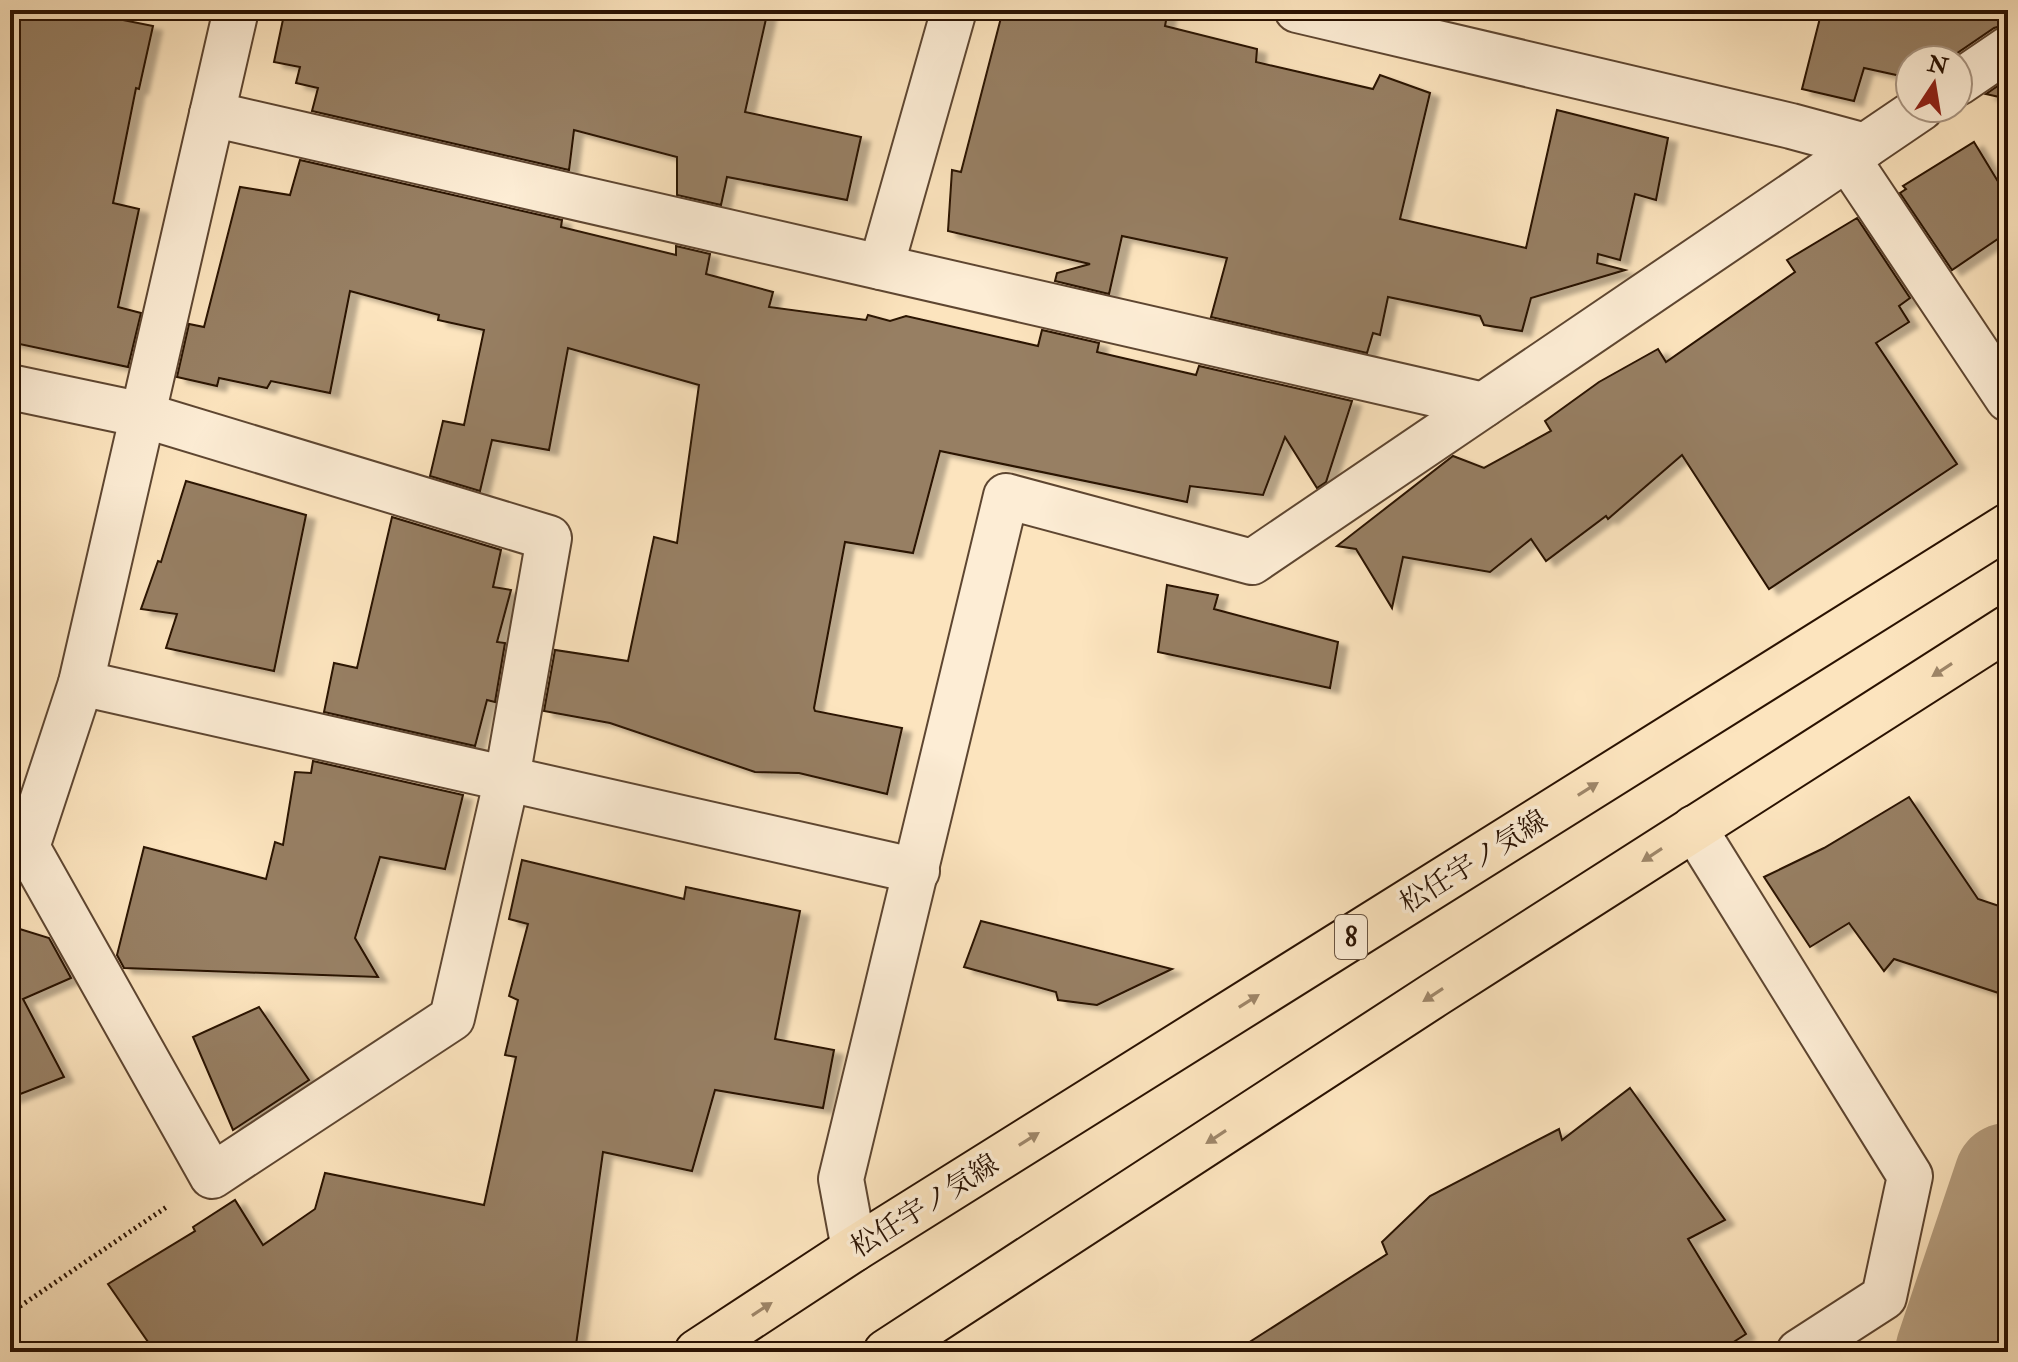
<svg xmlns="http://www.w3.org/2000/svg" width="2018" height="1362" font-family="'IM FELL Double Pica','Noto Serif JP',serif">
	<defs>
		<filter id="shadow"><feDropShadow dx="9" dy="5" stdDeviation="2" flood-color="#0004"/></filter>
	</defs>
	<rect width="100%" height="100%" fill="#fce4be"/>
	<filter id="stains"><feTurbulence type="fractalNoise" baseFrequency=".0025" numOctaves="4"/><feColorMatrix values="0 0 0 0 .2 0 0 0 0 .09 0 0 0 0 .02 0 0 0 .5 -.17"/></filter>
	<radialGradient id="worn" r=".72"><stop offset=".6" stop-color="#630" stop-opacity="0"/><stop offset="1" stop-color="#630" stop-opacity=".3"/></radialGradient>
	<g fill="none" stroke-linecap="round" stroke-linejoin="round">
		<polyline stroke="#b59d7e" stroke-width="108" points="1949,1352 2008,1177"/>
	</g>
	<g fill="#977f64" stroke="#2a1202" stroke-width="2" filter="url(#shadow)">
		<polygon points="10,10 73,10 153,26 139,89 136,88 113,203 139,209 118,307 141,313 128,367 10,342"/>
		<polygon points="285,10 768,10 745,112 861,137 847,200 727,177 721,205 677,195 677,157 574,130 569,170 312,111 318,88 296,83 300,67 274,62"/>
		<polygon points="1003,10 1168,10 1165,26 1257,49 1256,62 1373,89 1380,75 1430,93 1400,219 1526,248 1557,110 1668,138 1656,200 1635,194 1620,260 1598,254 1597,263 1625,270 1531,298 1522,331 1484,325 1480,316 1388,297 1380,335 1373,333 1367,353 1211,317 1227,258 1122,236 1109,294 1055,281 1057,273 1090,264 948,231 952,170 961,172"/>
		<polygon points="1822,10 2008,10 2008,24 1994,28 1947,60 1910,60 1910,78 1864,68 1854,101 1802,89"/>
		<polygon points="2008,79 2008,99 1986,94"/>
		<polygon points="1974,142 2008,198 2008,232 1952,270 1900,193 1906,189 1903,186"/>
		<polygon points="300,160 562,220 561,227 676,255 676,246 710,254 706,274 773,292 769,307 866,320 868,315 890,321 906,316 1038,346 1042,330 1099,343 1097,352 1196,375 1199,366 1352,401 1326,482 1317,488 1285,437 1263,495 1190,486 1187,502 940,451 913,553 845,542 814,708 815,711 902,728 887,794 799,773 755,772 610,723 544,711 555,650 628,661 654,537 677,543 699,385 568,348 549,450 492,440 480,491 430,476 443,421 464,425 484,330 438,320 439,315 350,291 330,393 271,381 267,388 219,378 217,386 177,377 189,324 204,327 240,187 290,195"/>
		<polygon points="1857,218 1910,298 1899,306 1909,322 1876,343 1957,464 1769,589 1682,455 1608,519 1606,516 1546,561 1531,539 1490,572 1403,557 1392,608 1356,549 1337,546 1453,456 1484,468 1551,431 1545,421 1599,382 1658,349 1666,362 1795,272 1787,260"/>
		<polygon points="186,481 306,515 274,671 166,648 177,614 141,609 158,561 161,562"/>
		<polygon points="392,517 501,550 493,587 511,590 497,642 505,643 495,702 487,700 475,746 324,712 334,663 357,668"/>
		<polygon points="1167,585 1218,595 1214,609 1338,642 1330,688 1158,652"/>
		<polygon points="313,761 463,795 445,869 380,857 355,938 378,977 124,968 117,955 144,847 266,879 275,842 283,845 295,772 311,773"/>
		<polygon points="1909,797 1978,899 2008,909 2008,996 1894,959 1884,971 1849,923 1810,947 1764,877 1824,848"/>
		<polygon points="522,860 684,899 686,887 800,911 775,1039 834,1050 823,1108 715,1090 692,1171 603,1152 575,1352 155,1352 108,1284 195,1231 193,1227 235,1200 263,1245 315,1209 325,1173 484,1205 516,1057 505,1055 518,1000 509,996 528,924 509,919"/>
		<polygon points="981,921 1172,969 1097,1005 1058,1000 1056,992 964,967"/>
		<polygon points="10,926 49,938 71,978 23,999 64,1077 10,1098"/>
		<polygon points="259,1007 309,1080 233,1130 193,1037"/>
		<polygon points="1630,1088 1725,1220 1688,1239 1746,1334 1718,1352 1234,1352 1387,1254 1382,1242 1430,1196 1559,1129 1562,1140"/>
	</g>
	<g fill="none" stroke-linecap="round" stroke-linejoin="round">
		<defs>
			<g id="minor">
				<polyline points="1297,10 1791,126 1865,146"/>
				<polyline points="1958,83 2008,49"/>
				<polyline points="212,114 1483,405"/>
				<polyline points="1847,158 2008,399"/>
				<polyline points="881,267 954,10"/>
				<polyline points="10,387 143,415 549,538 507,778 452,1018 212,1176 27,847"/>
				<polyline points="81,683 917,871"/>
				<polyline points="1694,828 1910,1176 1884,1297 1799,1352"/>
				<polyline points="10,857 27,847 81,683 236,10"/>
				<polyline points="854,1249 841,1179 1006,496 1252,562 1921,108"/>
			</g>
			<g id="primary">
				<polyline points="697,1352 854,1249 2008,526"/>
				<polyline points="886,1352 1434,995 2008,628"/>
			</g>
		</defs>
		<use href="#minor" stroke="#5e4631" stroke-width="48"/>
		<use href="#primary" stroke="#2a1202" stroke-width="48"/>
		<polyline stroke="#2a1202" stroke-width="5" stroke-dasharray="2 4" stroke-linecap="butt" points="10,1313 168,1206"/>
		<use href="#minor" stroke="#fdedd5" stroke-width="44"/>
		<use href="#primary" stroke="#fce4be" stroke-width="44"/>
	</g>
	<defs><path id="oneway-solid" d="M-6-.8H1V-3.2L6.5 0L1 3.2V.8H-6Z" transform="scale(2)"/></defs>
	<g fill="#9e8669">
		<use href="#oneway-solid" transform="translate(1942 670) rotate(147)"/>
		<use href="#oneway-solid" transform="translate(1588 789) rotate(-32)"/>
		<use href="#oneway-solid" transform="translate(1652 855) rotate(147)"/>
		<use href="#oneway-solid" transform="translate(1433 995) rotate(147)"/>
		<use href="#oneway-solid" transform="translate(1249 1001) rotate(-32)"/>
		<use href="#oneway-solid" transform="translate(1216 1137) rotate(147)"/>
		<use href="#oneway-solid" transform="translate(1029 1139) rotate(-32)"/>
		<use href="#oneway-solid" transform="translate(762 1309) rotate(-33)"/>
	</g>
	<g text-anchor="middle" stroke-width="7" stroke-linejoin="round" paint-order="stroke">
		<rect fill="#fdedd5" stroke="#695441" stroke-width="2" x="1335" y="915" width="32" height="44" rx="6"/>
		<g font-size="26" font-weight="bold" fill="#2a1202">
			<text x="1351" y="946">8</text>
		</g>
		<g font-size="28" fill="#2a1202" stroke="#fdedd5">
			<text transform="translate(1473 861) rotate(-32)" y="10">松任宇ノ気線</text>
			<text transform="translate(924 1205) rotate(-32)" y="10">松任宇ノ気線</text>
		</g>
	</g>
	<rect width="2018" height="1362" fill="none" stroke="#fce4be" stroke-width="40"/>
	<rect x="12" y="12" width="1994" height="1338" fill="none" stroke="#2a1202" stroke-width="4"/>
	<rect x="20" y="20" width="1978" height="1322" fill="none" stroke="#2a1202" stroke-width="2"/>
	<g transform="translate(1934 84) rotate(12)"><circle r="38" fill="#fdedd5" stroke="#a99581" stroke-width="2"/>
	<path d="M0-6L14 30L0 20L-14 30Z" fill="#8f2418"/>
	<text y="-12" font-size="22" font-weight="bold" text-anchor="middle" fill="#2a1202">N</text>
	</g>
	<rect width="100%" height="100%" filter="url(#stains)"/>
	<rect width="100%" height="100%" fill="url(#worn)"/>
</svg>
